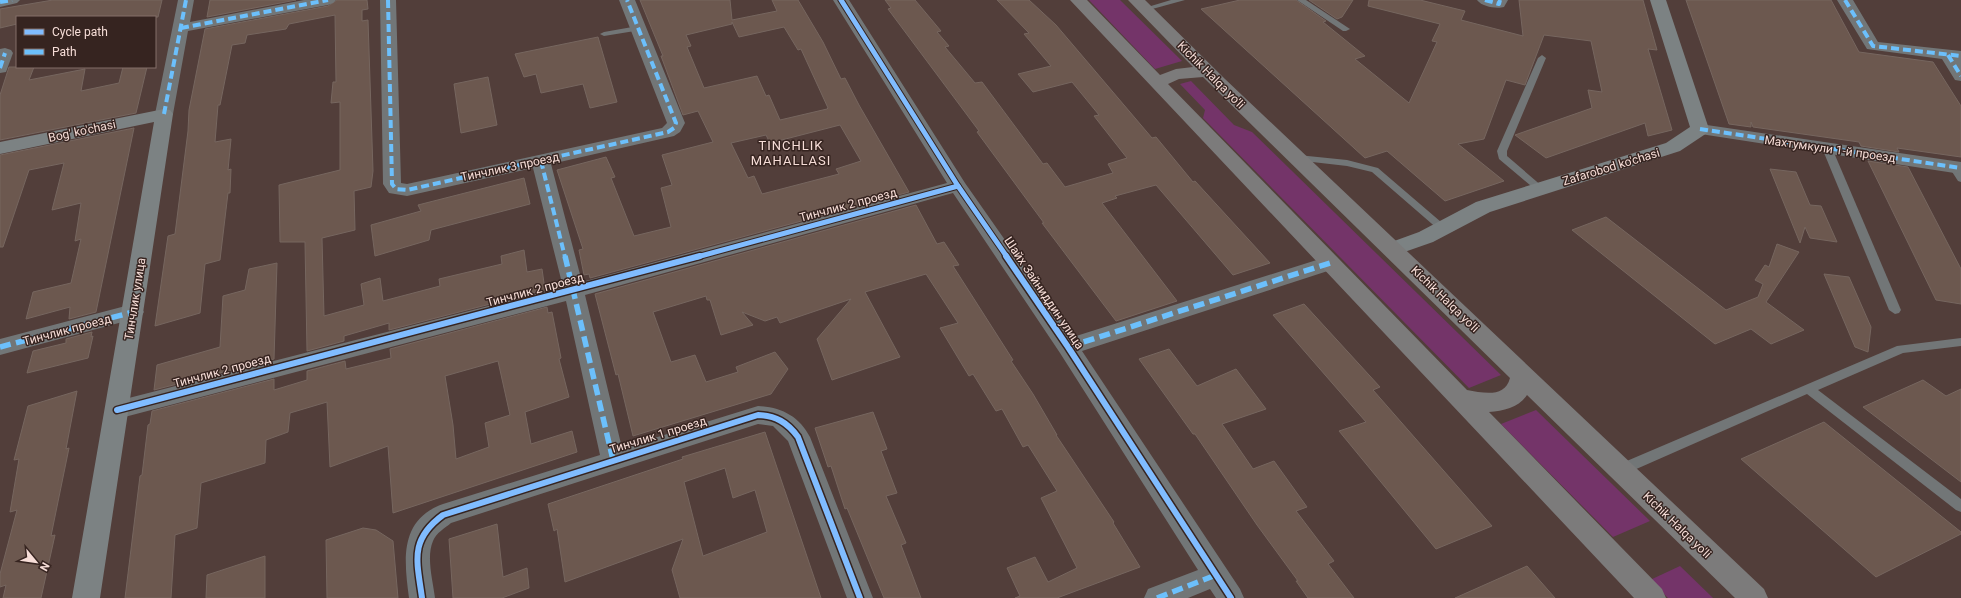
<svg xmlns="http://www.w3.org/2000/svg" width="1961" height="598" font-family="Roboto,sans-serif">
	<rect width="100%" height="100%" fill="#523e3a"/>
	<g fill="#743469">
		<polygon points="1089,0 1120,0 1182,61 1155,69"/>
		<polygon points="1191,81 1234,125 1252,132 1501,375 1469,388 1203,118 1205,110 1180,84"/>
		<polygon points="1536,410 1650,521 1613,537 1501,424"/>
		<polygon points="1680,566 1713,598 1668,598 1650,580"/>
	</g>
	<g fill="#6c584f" stroke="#76665f" fill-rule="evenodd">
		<polygon points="53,0 162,0 158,17 17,17 17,24 0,28 0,9"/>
		<polygon points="210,0 296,0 207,17"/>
		<polygon points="337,0 367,0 368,9 362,10 362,21 368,20 373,171 371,187 354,191 355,230 322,238 324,316 364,305 361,284 380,278 383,301 440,286 439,279 502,264 501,256 524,250 527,272 542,269 545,290 389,330 389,323 344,336 344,341 307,351 305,242 280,242 279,185 340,170 340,102 331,103 333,82 336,82 335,15 289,24 286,29 247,35 245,43 232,45 220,105 218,105 215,142 231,139 228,170 231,169 230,193 228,193 220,260 205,264 200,313 155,326 168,236 175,234 188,131 189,110 205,29 328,6"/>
		<path d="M 640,0 L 730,0 L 732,20 L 777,11 L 772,0 L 798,0 L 823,42 L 841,79 L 845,78 L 859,105 L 909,192 L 590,278 L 589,274 L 584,275 L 579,250 L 583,249 L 557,170 L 606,157 L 615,177 L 611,178 L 634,236 L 671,227 L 661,188 L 672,185 L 662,155 L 713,142 L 698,111 L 683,115 L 661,56 L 663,56 ZM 732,22 L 739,37 L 784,27 L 798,50 L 801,49 L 828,108 L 827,109 L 780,120 L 769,95 L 766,96 L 757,76 L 704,88 L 687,47 L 691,46 L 686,35 L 732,24 ZM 840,125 L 861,161 L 836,169 L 839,174 L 762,194 L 754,176 L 748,178 L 731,143 L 766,135 L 770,143 Z"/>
		<polygon points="885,0 915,0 941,31 937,32 949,46 945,47 975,83 982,82 1043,164 1047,163 1065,187 1113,173 1108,164 1127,158 1094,116 1099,115 1072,82 1033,92 1018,74 1051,66 1024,34 1029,33 997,0 1029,0 1056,25 1152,138 1156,137 1193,182 1195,181 1270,263 1233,275 1156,185 1115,196 1117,198 1102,203 1177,301 1116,321 1042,223 1044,223 977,132 979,131 888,9 891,8"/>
		<polygon points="1240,0 1296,0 1326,21 1323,22 1365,56 1355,59 1409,103 1437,42 1432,41 1440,24 1368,6 1369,0 1420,0 1465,11 1461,20 1523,36 1519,0 1643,0 1657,50 1648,49 1672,130 1648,136 1645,123 1546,158 1515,135 1592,108 1588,90 1602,92 1591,41 1544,35 1525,85 1506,80 1484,139 1458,144 1504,181 1445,201 1387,151 1365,158 1201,9"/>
		<polygon points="1309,0 1353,0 1342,17 1337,19"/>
		<polygon points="1686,0 1831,0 1859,52 1933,62 1961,106 1961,157 1897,148 1899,152 1861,146 1859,142 1753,127 1751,122 1751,127 1729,124"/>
		<polygon points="598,37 617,102 590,108 583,84 541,93 536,74 524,77 515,54"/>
		<polygon points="9,67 34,67 29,80 85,69 81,91 119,83 123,67 147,67 136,113 0,140 0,95"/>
		<polygon points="488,77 497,125 461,133 454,84"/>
		<polygon points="134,128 96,312 69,319 70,307 26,319 33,292 71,283 81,239 75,241 81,203 52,210 64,163 29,170 3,247 0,247 0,155"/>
		<polygon points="1868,161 1908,167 1961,269 1961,304 1936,300"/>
		<polygon points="1770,169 1796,172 1810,205 1821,206 1837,242 1810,238 1805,227 1800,243"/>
		<polygon points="524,178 530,204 431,230 429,240 375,256 371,225 421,211 418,205"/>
		<polygon points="916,205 937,244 944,242 959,265 953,266 1013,360 1011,361 1033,394 1057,435 1056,435 1114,522 1113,523 1140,567 1057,598 1015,598 1020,596 1007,568 1035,557 1048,582 1077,568 1041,498 1057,491 1028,445 1023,447 1002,409 996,411 973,374 969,376 940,328 958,323 926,274 865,292 900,357 832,380 817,339 851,299 780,323 777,317 765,321 742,312 753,325 721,335 710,300 707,300 706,296 653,312 671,362 695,355 706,382 738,372 736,367 775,352 788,369 771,394 633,436 618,374 616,375 595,294"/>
		<polygon points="1606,217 1726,310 1758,297 1763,284 1755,280 1765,265 1769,267 1777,244 1799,252 1766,302 1804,330 1771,344 1751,329 1715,344 1572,230"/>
		<polygon points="277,263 274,359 154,390 157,365 220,347 223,296 245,290 249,269"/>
		<polygon points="1824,274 1849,277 1871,327 1868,352 1855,347"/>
		<polygon points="1304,304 1380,387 1373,390 1492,526 1436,549 1339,431 1366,422 1273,315"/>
		<path d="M 547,307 L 548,313 L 552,312 L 561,358 L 559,359 L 569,397 L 525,412 L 531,444 L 572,431 L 577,452 L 393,513 L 388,446 L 330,467 L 327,402 L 290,413 L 288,432 L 266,440 L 265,463 L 201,483 L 197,528 L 175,535 L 171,598 L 125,598 L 140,476 L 142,475 L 148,425 L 150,424 L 152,411 L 274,379 L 274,390 L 307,380 L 307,371 L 345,361 L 346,369 L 391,358 L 390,349 ZM 498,361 L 510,415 L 485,423 L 489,447 L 456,459 L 453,425 L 445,376 Z"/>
		<polygon points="92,332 91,337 93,336 88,358 27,373 33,351 66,343 66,339"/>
		<polygon points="1169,349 1197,386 1236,369 1266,409 1222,424 1253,469 1274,461 1307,507 1296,511 1334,561 1328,564 1354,598 1308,598 1296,581 1298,581 1257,525 1195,434 1193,434 1139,359"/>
		<polygon points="1923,380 1946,396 1961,389 1961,482 1863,407"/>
		<polygon points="77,391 66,449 69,448 51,536 55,535 41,598 3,598 6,585 0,587 0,574 17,510 10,512 19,459 14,460 28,406"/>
		<polygon points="873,412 887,449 881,451 897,493 886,496 906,543 901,545 921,598 884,598 847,508 845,509 831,466 828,467 815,428"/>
		<polygon points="1824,422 1961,532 1961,534 1876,577 1741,459"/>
		<path d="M 765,432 L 821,598 L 680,598 L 672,570 L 683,539 L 565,582 L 557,529 L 554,531 L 548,504 L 683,459 L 682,457 ZM 725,468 L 733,498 L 755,490 L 767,532 L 703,556 L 684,482 Z"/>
		<polygon points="497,524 503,577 527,568 529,588 502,598 453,598 449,539"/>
		<polygon points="363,528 376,530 393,541 398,598 327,598 326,540"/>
		<polygon points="265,556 265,598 206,598 207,575"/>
		<polygon points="1527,566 1555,598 1455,598"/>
	</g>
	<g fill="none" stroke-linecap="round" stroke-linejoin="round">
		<g fill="#727677" fill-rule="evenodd">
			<polygon points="1171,0 1185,0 1145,11 1141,9"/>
			<polygon points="1297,0 1306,0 1350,29 1346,31 1343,31"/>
			<polygon points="638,26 641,26 641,30 604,36 600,34 604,32"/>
			<polygon points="1542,55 1546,58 1507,151 1507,156 1543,187 1545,189 1540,192 1537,191 1499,159 1497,151 1538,58"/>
			<polygon points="1827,145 1832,148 1901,310 1899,313 1895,314 1889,310 1822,148"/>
			<polygon points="1298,155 1347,160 1378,168 1448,228 1443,231 1439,230 1372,172 1347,166 1295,160 1293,158 1295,156"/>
			<polygon points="1954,164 1957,165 1961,171 1961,182 1958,181 1949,167"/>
			<polygon points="1961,338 1961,346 1903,353 1818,390 1961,499 1961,512 1956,510 1807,394 1625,474 1620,475 1615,474 1614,470 1615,466 1897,346"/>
		</g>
		<g fill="#727677" fill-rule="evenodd">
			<polygon points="0,0 20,0 17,3 0,7"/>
			<polygon points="178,0 194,0 190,22 304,0 336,0 333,3 328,5 188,31 173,114 170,118 164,119 158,118 155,114"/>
			<path d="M 380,0 L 396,0 L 401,183 L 407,184 L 662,128 L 667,123 L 619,0 L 635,0 L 685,123 L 680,132 L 674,136 L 551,164 L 582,282 L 947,183 L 833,0 L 849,0 L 965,183 L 1073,337 L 1323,258 L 1330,256 L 1337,258 L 1340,263 L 1337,268 L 1082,351 L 1240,589 L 1244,598 L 1216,598 L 1210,589 L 1188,598 L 1144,598 L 1148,589 L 1198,570 L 1060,353 L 953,193 L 585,295 L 622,448 L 758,406 C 781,407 799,416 810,437 L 873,598 L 847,598 L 788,441 L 773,426 L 758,424 L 451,523 C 445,528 436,533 433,541 C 426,557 433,581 435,598 L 409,598 C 404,560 399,520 443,504 L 600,455 L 566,301 L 117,419 L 109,416 L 105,410 L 109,404 L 117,401 L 563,287 L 533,168 L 407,196 L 389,193 L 383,184 Z"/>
			<path d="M 1477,0 L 1508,0 L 1504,7 C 1497,9 1482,7 1477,0 Z"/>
			<polygon points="1837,0 1853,0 1878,42 1961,51 1961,81 1955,80 1942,59 1867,49"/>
			<polygon points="5,48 11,50 13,53 6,72 0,73 0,49"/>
			<polygon points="1700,124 1961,162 1961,174 1694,133 1691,129 1694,125"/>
			<polygon points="133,304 141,307 144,312 141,317 0,355 0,339"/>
		</g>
		<g fill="#7c8283" fill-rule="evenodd">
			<polygon points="1650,0 1666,0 1709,129 1707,133 1680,151 1490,212 1433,242 1393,256 1386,254 1383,249 1386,244 1419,232 1476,202 1666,143 1690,127"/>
			<polygon points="164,109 170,110 173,114 100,598 72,598 154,122 0,154 0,142"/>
		</g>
		<path fill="#7c7b7b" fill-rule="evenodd" d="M 1070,0 L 1087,0 L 1160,75 L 1176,69 L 1193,67 L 1128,0 L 1145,0 L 1225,79 L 1764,589 L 1768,598 L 1735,598 L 1527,395 C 1519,407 1504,411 1489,412 L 1662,589 L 1666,598 L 1634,598 ZM 1203,77 L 1510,378 C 1505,398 1484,393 1467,390 L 1168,84 L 1179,79 Z"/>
		<g stroke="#6cc0fc" stroke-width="4" stroke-dasharray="8 4" stroke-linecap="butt">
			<polyline points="388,0 392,184 396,189 407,190 668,132 674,128 676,123 627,0"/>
			<polyline points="1485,0 1499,4 1500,0"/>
			<polyline points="1845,0 1873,46 1961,56"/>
			<polyline points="0,2 12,0"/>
			<polyline points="181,28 328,0"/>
			<polyline points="1948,55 1961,76"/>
			<polyline points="0,68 5,53"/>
			<polyline points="164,114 186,0"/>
			<polyline points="1700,129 1961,168"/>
			<polyline points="541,161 565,257"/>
		</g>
		<g stroke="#6cc0fc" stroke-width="5.5" stroke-dasharray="11 5.5" stroke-linecap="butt">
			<polyline points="565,256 613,460"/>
			<polyline points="0,347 133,312"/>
			<polyline points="1068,347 1330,263"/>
			<polyline points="1157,598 1216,575"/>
		</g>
		<defs>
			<g id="cycleway-far1">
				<polyline points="841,0 958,186 1007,257"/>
				<polyline points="697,257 958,186"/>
			</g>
			<g id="cycleway">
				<polyline points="1006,256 1068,347 1231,598"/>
				<polyline points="117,410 700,256"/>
				<path d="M 422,598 C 417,561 409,540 443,515 L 758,415 C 776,416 787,422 798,437 L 860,598"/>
			</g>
		</defs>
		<use href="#cycleway-far1" stroke="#362420" stroke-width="7"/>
		<use href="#cycleway" stroke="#362420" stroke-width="9"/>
		<use href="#cycleway-far1" stroke="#80bcff" stroke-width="5"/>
		<use href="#cycleway" stroke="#80bcff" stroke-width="6"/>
	</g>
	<g text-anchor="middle" stroke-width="3" stroke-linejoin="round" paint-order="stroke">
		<g font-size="12" fill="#f6ddd7" stroke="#362420">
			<text transform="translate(1211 75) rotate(45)" y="4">Kichik Halqa yo'li</text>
			<text transform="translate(82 131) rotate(-12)" y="4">Bog' ko'chasi</text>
			<text transform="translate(1830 149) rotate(8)" y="4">Махтумкули 1-й проезд</text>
			<text transform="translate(510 167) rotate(-12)" y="4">Тинчлик 3 проезд</text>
			<text transform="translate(1611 167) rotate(-17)" y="4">Zafarobod ko'chasi</text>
			<text transform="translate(848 205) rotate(-15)" y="4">Тинчлик 2 проезд</text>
			<text transform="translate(535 290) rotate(-15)" y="4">Тинчлик 2 проезд</text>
			<text transform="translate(1044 293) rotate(56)" y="4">Шайх Зайниддин улица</text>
			<text transform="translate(135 299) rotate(-81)" y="4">Тинчлик улица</text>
			<text transform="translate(1445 299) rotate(44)" y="4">Kichik Halqa yo'li</text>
			<text transform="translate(67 330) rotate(-15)" y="4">Тинчлик проезд</text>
			<text transform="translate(222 371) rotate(-15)" y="4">Тинчлик 2 проезд</text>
			<text transform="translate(658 435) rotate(-17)" y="4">Тинчлик 1 проезд</text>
			<text transform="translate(1677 525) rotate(44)" y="4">Kichik Halqa yo'li</text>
		</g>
		<g font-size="13" letter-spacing="1" fill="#f6ddd7" stroke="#362420">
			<text x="791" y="150">TINCHLIK<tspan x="791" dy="15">MAHALLASI</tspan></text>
		</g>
	</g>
	<rect x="16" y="16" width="140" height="52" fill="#362420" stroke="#836e69"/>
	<rect x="24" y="29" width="20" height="6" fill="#80bcff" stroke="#836e69"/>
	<text x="52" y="36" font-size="12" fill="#f6ddd7">Cycle path</text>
	<rect x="24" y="49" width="20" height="6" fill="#6cc0fc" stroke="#836e69"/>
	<text x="52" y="56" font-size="12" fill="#f6ddd7">Path</text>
	<g transform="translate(36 562) rotate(119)" stroke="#362420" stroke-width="3" paint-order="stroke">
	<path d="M0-3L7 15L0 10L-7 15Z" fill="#f6ddd7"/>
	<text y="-6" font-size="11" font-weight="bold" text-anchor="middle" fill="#f6ddd7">N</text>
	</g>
</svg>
